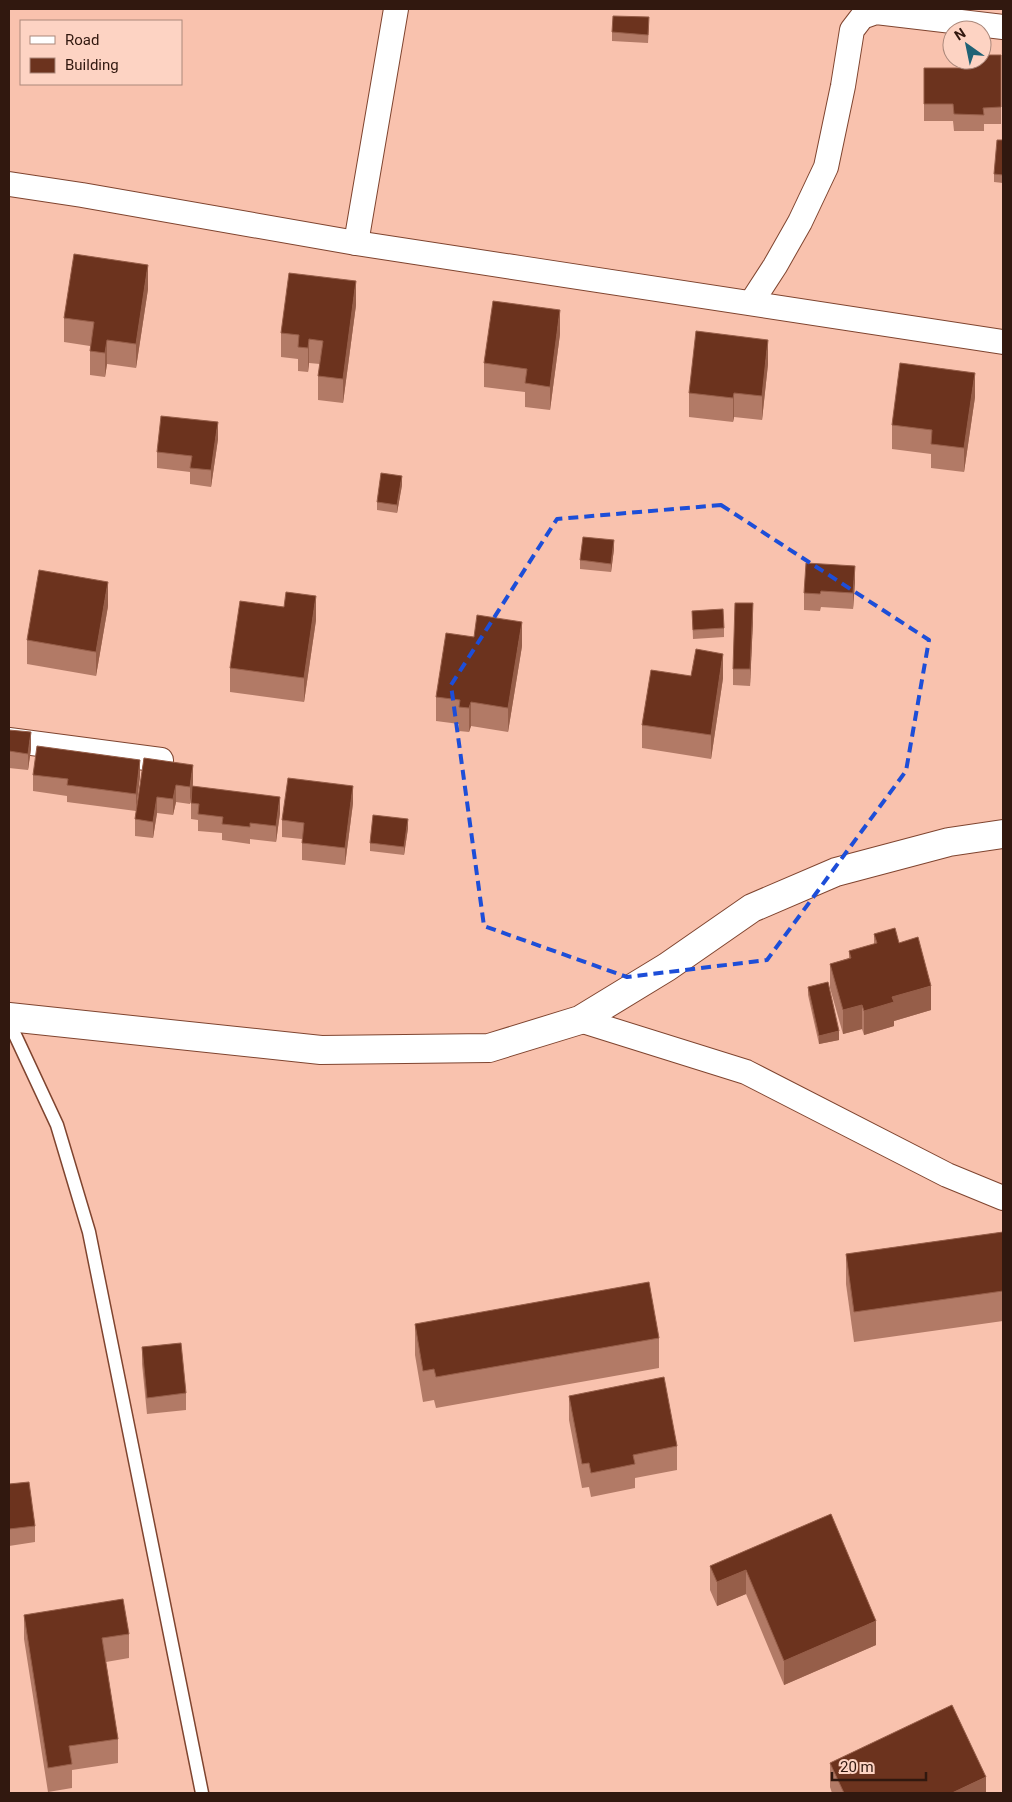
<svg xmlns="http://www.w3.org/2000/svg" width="1012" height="1802" font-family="Roboto,sans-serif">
	<rect width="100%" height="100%" fill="#f9c2ae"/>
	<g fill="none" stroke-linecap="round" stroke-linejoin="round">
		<defs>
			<polyline id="service" points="9,1022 57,1125 89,1232 202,1793"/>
			<g id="minor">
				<polyline points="9,184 82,195 356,243 1003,342"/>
				<polyline points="356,243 396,9"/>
				<polyline points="751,303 775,266 800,222 826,167 843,86 852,30 862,17 876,12 1003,27"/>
				<polyline points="9,740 161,760"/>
				<polyline points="580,1020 746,1072 947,1175 1003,1198"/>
			</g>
			<polyline id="tertiary" points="9,1017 321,1050 489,1048 580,1020 667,967 752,908 836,872 949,842 1003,834"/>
		</defs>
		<use href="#service" stroke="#7f442f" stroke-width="15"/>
		<use href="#minor" stroke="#7f442f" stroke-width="26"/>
		<use href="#tertiary" stroke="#7f442f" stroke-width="30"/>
		<use href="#service" stroke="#fff" stroke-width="12"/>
		<use href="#minor" stroke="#fff" stroke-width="24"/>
		<use href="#tertiary" stroke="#fff" stroke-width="28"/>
	</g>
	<g fill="#b27a66">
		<polygon points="649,26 648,43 612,41 612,32"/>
		<polygon points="1001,55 1001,124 984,124 984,131 954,131 953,121 924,121 924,68 960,68"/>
		<polygon points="1003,140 1003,183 994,182 994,174"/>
		<polygon points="148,289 136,368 107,364 105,377 90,375 90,346 64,342 64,318"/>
		<polygon points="356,305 343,403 318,400 318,376 320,364 309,363 308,372 298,371 298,359 281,357 281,333"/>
		<polygon points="560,334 550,410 525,407 525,392 484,387 484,363"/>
		<polygon points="768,364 762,420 734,417 733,422 689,417 689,393"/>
		<polygon points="975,397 964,472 931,468 931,454 892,449 892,425"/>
		<polygon points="218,439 211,487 190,484 190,472 157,468 157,452"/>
		<polygon points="402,485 397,513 377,510 377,502"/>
		<polygon points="614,549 611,572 580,569 580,560"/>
		<polygon points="855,582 853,609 821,607 820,611 804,610 804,593"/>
		<polygon points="108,606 96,676 27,664 27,640"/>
		<polygon points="692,611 724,628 724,637 693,639"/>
		<polygon points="316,620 304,702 230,692 230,668"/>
		<polygon points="753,620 750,686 733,685 733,669"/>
		<polygon points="522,646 508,732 471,726 469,732 459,731 459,724 436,721 436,697"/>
		<polygon points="691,676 723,678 711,759 642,748 642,725"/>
		<polygon points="9,730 31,749 28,770 9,768"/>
		<polygon points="144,758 193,782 193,786 280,813 276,842 250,839 250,844 222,840 222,833 198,831 198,820 191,819 191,803 192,792 190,804 176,802 173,815 157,813 153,838 135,836 135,819"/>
		<polygon points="33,775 140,776 136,811 67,802 67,796 33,791"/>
		<polygon points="353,803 345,865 302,860 302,839 282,837 282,820"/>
		<polygon points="408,828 404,855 370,851 370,843"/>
		<polygon points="874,934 899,943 931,1010 894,1021 894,1026 864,1035 862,1029 843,1034 830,988 830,964 849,958 849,951 874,944"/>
		<polygon points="808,987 839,1040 819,1044 808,995"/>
		<polygon points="1003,1232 1003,1321 854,1342 846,1284 846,1254"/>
		<polygon points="415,1324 659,1338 659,1368 436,1408 434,1400 423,1402 415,1355"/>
		<polygon points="142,1347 186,1393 186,1410 147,1414 142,1364"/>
		<polygon points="569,1396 677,1446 677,1470 635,1478 635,1488 591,1497 589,1487 582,1488 569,1420"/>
		<polygon points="9,1484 35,1526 35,1542 9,1546"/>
		<polygon points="831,1514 876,1645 784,1685 746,1594 717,1606 710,1590 710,1566"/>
		<polygon points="24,1615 129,1634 129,1658 106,1662 118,1739 118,1763 72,1770 72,1788 48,1792 24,1639"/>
		<polygon points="830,1763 986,1793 832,1793 830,1787"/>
	</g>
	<g fill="#965e49">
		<polygon points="148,265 148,289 136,368 136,344"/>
		<polygon points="356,281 356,305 343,403 343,379"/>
		<polygon points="560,310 560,334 550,410 550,387"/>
		<polygon points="309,339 309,363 308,372 308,348"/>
		<polygon points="107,340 107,364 105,377 105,353"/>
		<polygon points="768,340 768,364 762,420 762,396"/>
		<polygon points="975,373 975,397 964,472 964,448"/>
		<polygon points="734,393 734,417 733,422 733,398"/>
		<polygon points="218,422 218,439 211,487 211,470"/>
		<polygon points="402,476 402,485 397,513 397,505"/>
		<polygon points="614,540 614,549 611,572 611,564"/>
		<polygon points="855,566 855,582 853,609 853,593"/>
		<polygon points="108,582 108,606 96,676 96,652"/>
		<polygon points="316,596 316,620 304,702 304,678"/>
		<polygon points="753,603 753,620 750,686 750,669"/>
		<polygon points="522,622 522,646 508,732 508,708"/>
		<polygon points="723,654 723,678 711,759 711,735"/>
		<polygon points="471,702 471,726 469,732 469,708"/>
		<polygon points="31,732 31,749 28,770 28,754"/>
		<polygon points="140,760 140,776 136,811 136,794"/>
		<polygon points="193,765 193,782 190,804 190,787"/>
		<polygon points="176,785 176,802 173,815 173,799"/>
		<polygon points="353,786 353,803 345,865 345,848"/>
		<polygon points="157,797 157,813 153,838 153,822"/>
		<polygon points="280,797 280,813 276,842 276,826"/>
		<polygon points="408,819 408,828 404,855 404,847"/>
		<polygon points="931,986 931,1010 894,1021 894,1026 864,1035 864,1011 892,997"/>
		<polygon points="862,1005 862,1029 843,1034 843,1010"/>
		<polygon points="839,1031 839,1040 819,1044 819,1036"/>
		<polygon points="746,1570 746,1594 717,1606 717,1582"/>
		<polygon points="876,1621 876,1645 784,1685 784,1661"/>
		<polygon points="986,1777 986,1793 952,1793"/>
	</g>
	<g fill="#6c331e" stroke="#965e49">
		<polygon points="613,16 649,17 648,35 612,32"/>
		<polygon points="982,55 1001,55 1001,107 983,108 984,115 954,114 953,104 924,104 924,68 960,68 960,60 982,60"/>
		<polygon points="997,140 1003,140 1003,175 994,174"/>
		<polygon points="74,254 148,265 136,344 107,340 105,353 90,351 94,322 64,318"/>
		<polygon points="289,273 356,281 343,379 318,376 323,341 309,339 308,348 298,347 299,335 281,333"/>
		<polygon points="493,301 560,310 550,387 525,383 527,369 484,363"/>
		<polygon points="696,331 768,340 762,396 734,393 733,398 689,393"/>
		<polygon points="900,363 975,373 964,448 931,444 932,430 892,425"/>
		<polygon points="161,416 218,422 211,470 190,468 192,456 157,452"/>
		<polygon points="381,473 402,476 397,505 377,502"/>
		<polygon points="583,537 614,540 611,564 580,560"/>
		<polygon points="806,563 855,566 853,593 821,591 820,594 804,593"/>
		<polygon points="39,570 108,582 96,652 27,640"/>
		<polygon points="286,592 316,596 304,678 230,668 240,601 284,607"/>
		<polygon points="735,603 753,603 750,669 733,669"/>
		<polygon points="723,609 724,628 693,630 692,611"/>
		<polygon points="477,615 522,622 508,708 471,702 469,708 459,707 460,700 436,697 446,633 474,637"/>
		<polygon points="696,649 723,654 711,735 642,725 651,670 691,676"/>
		<polygon points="9,730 31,732 28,754 9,751"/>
		<polygon points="37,746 140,760 136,794 67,785 68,779 33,775"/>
		<polygon points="144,758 193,765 190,787 176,785 173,799 157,797 153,822 135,819"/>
		<polygon points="288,778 353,786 345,848 302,843 304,823 282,820"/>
		<polygon points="192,786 280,797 276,826 250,823 250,827 222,824 223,817 198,814 199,804 191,803"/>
		<polygon points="373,815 408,819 404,847 370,843"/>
		<polygon points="895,928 899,943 918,937 931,986 892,997 894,1002 864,1011 862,1005 843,1010 830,964 851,958 849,951 877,943 874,934"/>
		<polygon points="828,982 839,1031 819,1036 808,987"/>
		<polygon points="1003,1232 1003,1291 854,1312 846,1254"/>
		<polygon points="649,1282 659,1338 436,1377 434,1369 423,1371 415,1324"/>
		<polygon points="181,1343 186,1393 147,1398 142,1347"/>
		<polygon points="664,1377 677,1446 633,1455 635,1464 591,1473 589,1463 582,1464 569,1396"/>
		<polygon points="29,1482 35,1526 9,1529 9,1484"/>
		<polygon points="831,1514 876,1621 784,1661 746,1570 717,1582 710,1566"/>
		<polygon points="123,1599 129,1634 102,1638 118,1739 69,1746 72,1764 48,1768 24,1615"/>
		<polygon points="952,1705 986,1777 952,1793 844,1793 830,1763"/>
	</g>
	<path fill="none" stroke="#1d4ed8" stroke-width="4" stroke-dasharray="10 6" stroke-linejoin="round" d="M 721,505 L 929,640 L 906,771 L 767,960 L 627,977 L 484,926 L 451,685 L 557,519 Z"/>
	<rect width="1012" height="1802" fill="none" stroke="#31180f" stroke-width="20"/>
	<rect x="20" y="20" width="162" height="65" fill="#fdd3c3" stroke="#ab887b"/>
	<rect x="30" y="36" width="25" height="8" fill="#ffffff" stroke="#ab887b"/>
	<text x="65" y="45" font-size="15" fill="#31180f">Road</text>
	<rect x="30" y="58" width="25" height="15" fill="#6c331e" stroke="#ab887b"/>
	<text x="65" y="70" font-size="15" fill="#31180f">Building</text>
	<g transform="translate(967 45) rotate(327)"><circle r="24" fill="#fdd3c3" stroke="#ab887b"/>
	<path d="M0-4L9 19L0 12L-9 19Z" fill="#1f6275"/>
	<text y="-8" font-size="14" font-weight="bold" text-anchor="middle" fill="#31180f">N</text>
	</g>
	<path d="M832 1772v8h94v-8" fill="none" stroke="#31180f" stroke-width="2.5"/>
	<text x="840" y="1772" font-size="15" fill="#31180f" stroke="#fdd3c3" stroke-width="4" paint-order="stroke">20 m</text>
</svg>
